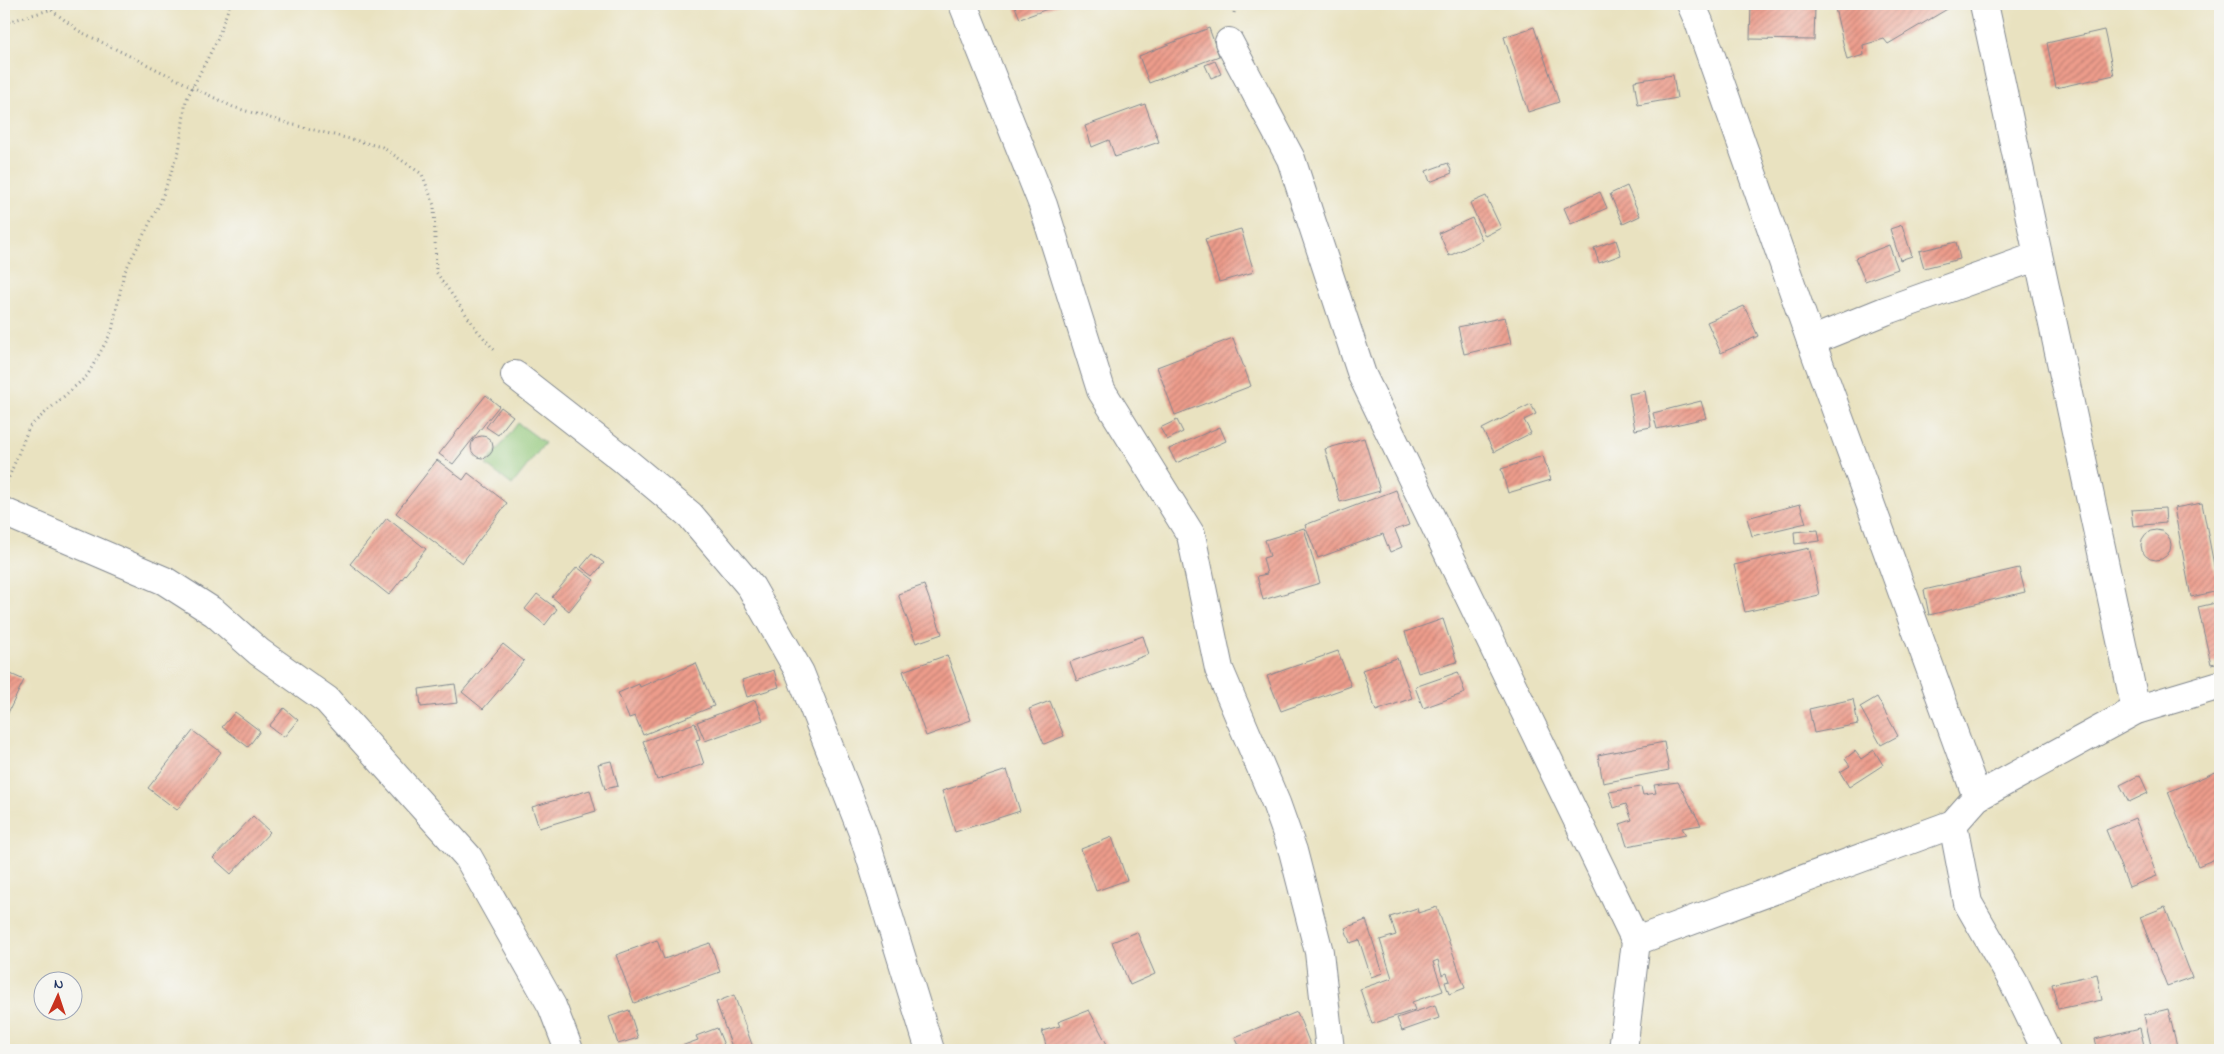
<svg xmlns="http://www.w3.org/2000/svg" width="2224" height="1054" font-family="'Indie Flower',sans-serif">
	<defs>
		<pattern id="building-hatch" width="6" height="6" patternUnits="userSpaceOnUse" patternTransform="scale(1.25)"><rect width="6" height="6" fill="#ed9c8b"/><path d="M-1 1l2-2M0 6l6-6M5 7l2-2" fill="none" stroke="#bf8075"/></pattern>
	</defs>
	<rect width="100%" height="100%" fill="#f6f6f2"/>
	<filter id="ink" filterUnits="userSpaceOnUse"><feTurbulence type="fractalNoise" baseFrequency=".02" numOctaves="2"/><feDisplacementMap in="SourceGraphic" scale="10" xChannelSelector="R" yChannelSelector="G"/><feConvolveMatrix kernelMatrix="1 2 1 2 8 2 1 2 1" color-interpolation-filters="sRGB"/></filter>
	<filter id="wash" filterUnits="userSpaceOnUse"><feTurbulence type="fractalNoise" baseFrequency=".0096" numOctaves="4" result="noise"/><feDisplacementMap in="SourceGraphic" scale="20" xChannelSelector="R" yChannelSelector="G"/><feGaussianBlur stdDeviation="1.12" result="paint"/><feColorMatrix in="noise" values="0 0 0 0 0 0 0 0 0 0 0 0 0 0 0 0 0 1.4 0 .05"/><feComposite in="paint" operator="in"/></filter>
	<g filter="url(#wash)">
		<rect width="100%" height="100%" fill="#e9e2c0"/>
		<polygon fill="#92c87a" stroke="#567c6c" points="518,423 545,443 512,485 486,465"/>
		<g id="blocks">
			<g fill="url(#building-hatch)">
				<polygon points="1014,4 1061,4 1020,19"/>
				<polygon points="1834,4 1907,4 1949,8 1888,44 1884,39 1863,45 1864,55 1847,60"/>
				<polygon points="1751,5 1815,7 1814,40 1750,39"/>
				<polygon points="1534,27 1559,102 1528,112 1504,37"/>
				<polygon points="1209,28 1219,56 1149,83 1139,56"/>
				<polygon points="2104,30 2114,75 2056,88 2047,43"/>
				<polygon points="1215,61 1221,74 1211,78 1205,65"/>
				<polygon points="1673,75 1677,98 1638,105 1634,81"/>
				<polygon points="1145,104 1159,142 1115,157 1109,140 1092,147 1085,126"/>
				<polygon points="1448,163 1452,173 1430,182 1426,171"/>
				<polygon points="1627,186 1640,216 1623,224 1610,194"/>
				<polygon points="1600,192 1607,208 1571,224 1564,208"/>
				<polygon points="1486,196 1501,228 1485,236 1470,203"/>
				<polygon points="1472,218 1482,240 1449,256 1439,233"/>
				<polygon points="1902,225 1912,256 1900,260 1890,229"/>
				<polygon points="1241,229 1254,272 1219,282 1205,239"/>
				<polygon points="1616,240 1621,255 1599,263 1594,248"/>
				<polygon points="1956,242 1960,259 1924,268 1919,251"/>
				<polygon points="1889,245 1898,269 1865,281 1855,258"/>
				<polygon points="1744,306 1758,336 1721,353 1707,322"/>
				<polygon points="1505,317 1511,343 1464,354 1458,327"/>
				<polygon points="1233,338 1251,386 1175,415 1157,367"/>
				<polygon points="1645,391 1651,427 1635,430 1629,394"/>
				<polygon points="486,395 499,406 453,464 439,454"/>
				<polygon points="1701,401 1706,418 1657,429 1653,413"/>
				<polygon points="1531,404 1536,414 1524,420 1531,433 1494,452 1482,429"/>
				<polygon points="501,407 513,416 498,435 486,427"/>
				<polygon points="1177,420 1183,432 1167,440 1160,428"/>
				<polygon points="1220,427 1226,441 1176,463 1169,449"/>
				<circle cx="482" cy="447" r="11"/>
				<polygon points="1364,438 1380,491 1340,502 1325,449"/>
				<polygon points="1543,456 1551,480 1508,493 1501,469"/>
				<polygon points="437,460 463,480 468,473 507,503 462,563 396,513"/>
				<polygon points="1396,490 1409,525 1395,530 1402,547 1390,552 1383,534 1318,558 1305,525"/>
				<polygon points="2202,503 2219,591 2191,597 2174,508"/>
				<polygon points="1800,504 1806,523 1752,536 1747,518"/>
				<polygon points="2165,508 2166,523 2133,526 2131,510"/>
				<polygon points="387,518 426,549 389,595 350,564"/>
				<polygon points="1304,528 1320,583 1263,600 1257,576 1267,574 1263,558 1270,556 1265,540"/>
				<circle cx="2156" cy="545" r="15"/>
				<polygon points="1818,530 1820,541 1795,544 1794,532"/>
				<polygon points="1809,548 1819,595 1745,612 1734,565"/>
				<polygon points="592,554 604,563 593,576 581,567"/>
				<polygon points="577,567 594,580 569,611 552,597"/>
				<polygon points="2019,568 2025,592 1929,615 1924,590"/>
				<polygon points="924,585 942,634 916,643 898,594"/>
				<polygon points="537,594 557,609 545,625 525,609"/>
				<polygon points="2220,602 2220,662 2211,664 2198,607"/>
				<polygon points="1443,619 1457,662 1418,673 1405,632"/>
				<polygon points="1143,636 1149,654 1077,681 1070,662"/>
				<polygon points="503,644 524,661 483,709 462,692"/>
				<polygon points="1338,651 1351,686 1281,711 1267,676"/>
				<polygon points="947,655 971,720 926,736 903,671"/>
				<polygon points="1397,658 1412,698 1376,711 1362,670"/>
				<polygon points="696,663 714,706 643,735 635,716 629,718 618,693 639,684 640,687"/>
				<polygon points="774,670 779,687 747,697 742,680"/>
				<polygon points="4,671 24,680 4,721"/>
				<polygon points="1458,672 1465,693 1423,708 1415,687"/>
				<polygon points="455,684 458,703 421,707 419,689"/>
				<polygon points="1877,697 1898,736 1881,745 1860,707"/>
				<polygon points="1853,699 1858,724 1814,733 1809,709"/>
				<polygon points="755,700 763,720 705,741 697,722"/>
				<polygon points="1050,701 1064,736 1044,744 1029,709"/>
				<polygon points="284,708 298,720 284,737 269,726"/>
				<polygon points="235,712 260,731 248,747 222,727"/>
				<polygon points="695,723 700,739 696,740 704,764 657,780 643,741"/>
				<polygon points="193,731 221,752 177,810 148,788"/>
				<polygon points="1664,742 1669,770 1603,783 1598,755"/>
				<polygon points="1874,750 1883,765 1849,787 1840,772 1850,766 1845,759 1855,751 1861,759"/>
				<polygon points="611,761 618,786 605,789 598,764"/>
				<polygon points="1007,770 1020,811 955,832 942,791"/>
				<polygon points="2218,771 2220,778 2220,857 2198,866 2168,792"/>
				<polygon points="2140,775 2148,793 2129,802 2120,785"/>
				<polygon points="1678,782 1701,825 1682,828 1686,835 1627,846 1620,824 1632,820 1626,804 1614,808 1609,792 1641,787 1643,795 1656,793 1654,785"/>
				<polygon points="590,790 596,811 539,828 532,807"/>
				<polygon points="253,816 270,832 231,874 213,858"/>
				<polygon points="2135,818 2157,876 2129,887 2106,830"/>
				<polygon points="1112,837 1127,880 1096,891 1081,849"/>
				<polygon points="1437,907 1465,988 1449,994 1445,982 1450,981 1447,973 1442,975 1438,960 1433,962 1443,991 1412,1002 1415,1010 1372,1024 1360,989 1392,978 1380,940 1396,935 1390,917 1417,908 1418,913"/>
				<polygon points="2165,907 2192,977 2167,986 2140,917"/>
				<polygon points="1366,920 1383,973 1371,977 1359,940 1350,943 1345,928"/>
				<polygon points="1137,932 1155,974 1130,985 1112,942"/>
				<polygon points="657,940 664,959 710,943 720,972 634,1003 616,955"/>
				<polygon points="2097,974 2102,1000 2058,1009 2052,984"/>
				<polygon points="734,995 754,1050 733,1050 716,1002"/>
				<polygon points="1435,1005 1439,1018 1402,1031 1397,1018"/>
				<polygon points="2168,1009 2178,1050 2152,1050 2144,1015"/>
				<polygon points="629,1010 638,1038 618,1044 609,1017"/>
				<polygon points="1089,1010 1110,1050 1046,1050 1047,1049 1042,1031 1060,1026 1058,1022"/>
				<polygon points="1297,1012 1312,1049 1241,1050 1235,1037"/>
				<polygon points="717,1028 726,1050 670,1050 698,1040 696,1036"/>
				<polygon points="2140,1028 2145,1050 2098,1050 2095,1039"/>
			</g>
		</g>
	</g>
	<g filter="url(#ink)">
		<use href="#blocks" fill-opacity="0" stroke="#82888f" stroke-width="1"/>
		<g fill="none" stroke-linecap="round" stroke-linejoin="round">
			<defs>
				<g id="minor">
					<polyline points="963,4 1043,205 1101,390 1191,535 1219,669 1276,803 1293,851 1319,952 1330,1050"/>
					<polyline points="1691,4 1699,22 1811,341 1977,797"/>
					<polyline points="1984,4 2136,710"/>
					<polyline points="1229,42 1291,159 1362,375 1636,941 1623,1050"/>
					<polyline points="1811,341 1885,311 2038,256"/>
					<polyline points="515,375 624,460 690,515 751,587 800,673 863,833 930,1050"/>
					<polyline points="4,512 165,581 215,613 259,652 327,700 468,857 552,1006 569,1050"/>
					<polyline points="1953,824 1968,903 2014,983 2046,1050"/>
					<polyline points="1636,941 1953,824 1977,797 2136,710 2220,685"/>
				</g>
			</defs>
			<use href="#minor" stroke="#82888f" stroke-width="30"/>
			<g stroke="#82888f" stroke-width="3" stroke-dasharray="1 4" stroke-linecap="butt">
				<polyline points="38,4 50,9 79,31 233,107 290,124 382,147 422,174 434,205 436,272 477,330 496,352"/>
				<polyline points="1234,13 1236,4"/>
				<polyline points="4,23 70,4"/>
				<polyline points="7,482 29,427 87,376 112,331 124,273 160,203 179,151 186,100 217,40 230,4"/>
			</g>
			<use href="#minor" stroke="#fff" stroke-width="28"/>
		</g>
	</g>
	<rect width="2224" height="1054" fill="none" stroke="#f6f6f2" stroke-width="20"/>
	<g transform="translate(58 996) rotate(3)"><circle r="24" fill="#f6f6f2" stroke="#9ea6b7"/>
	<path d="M0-4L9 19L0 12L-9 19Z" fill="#c8321e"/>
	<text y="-8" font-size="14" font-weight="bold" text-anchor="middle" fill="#1b2f5e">N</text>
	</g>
</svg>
